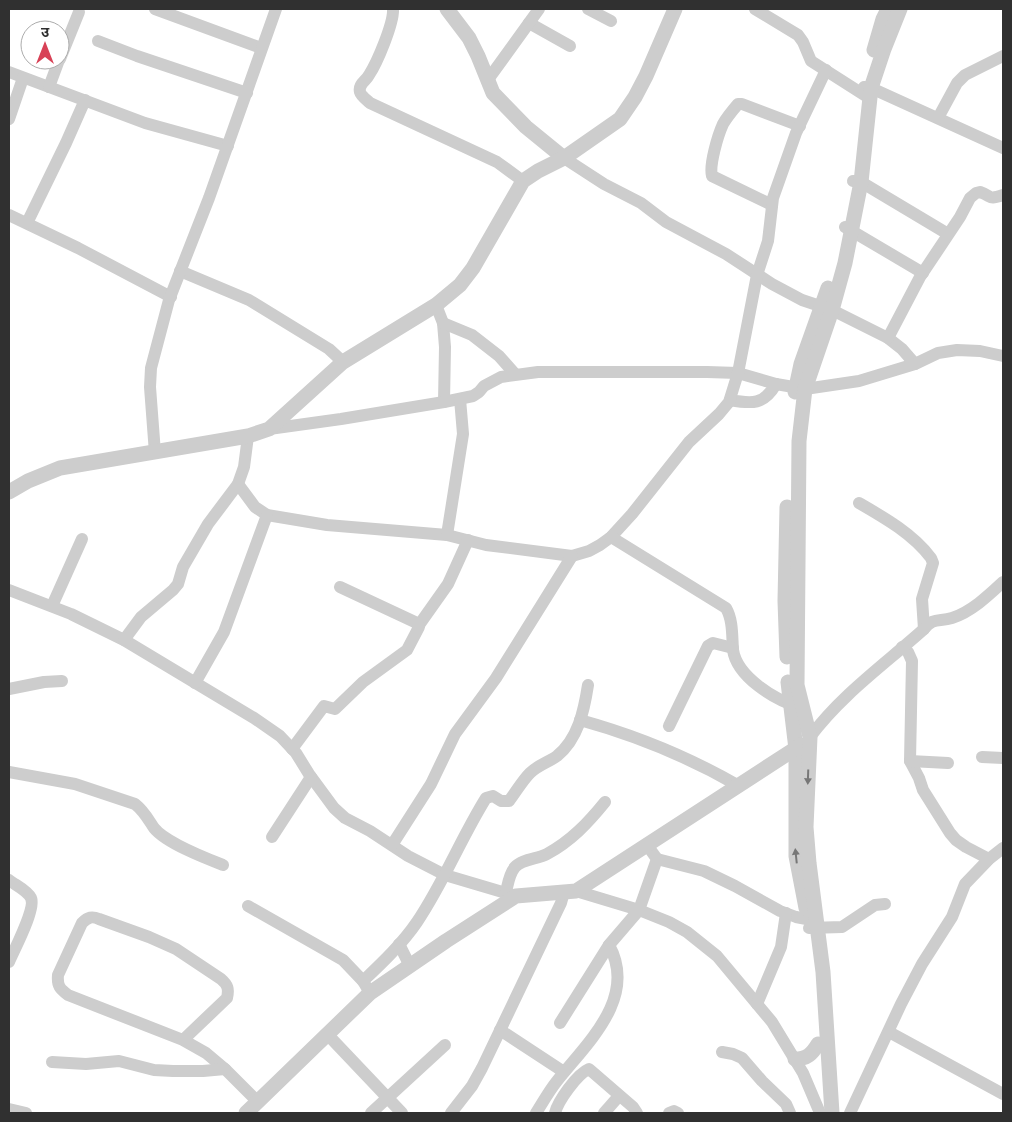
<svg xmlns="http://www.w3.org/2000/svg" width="1012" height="1122" font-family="Signika,'Noto Sans Devanagari',sans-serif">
	<rect width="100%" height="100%" fill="#fff"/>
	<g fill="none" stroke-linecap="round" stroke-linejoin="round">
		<g stroke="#cdcdcd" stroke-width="12">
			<polyline points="155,9 261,48"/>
			<path d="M 393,9 C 394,23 377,63 369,75 C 366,81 358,84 360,92 C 361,96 367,100 370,103 L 497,162 L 523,181"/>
			<polyline points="588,9 611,21"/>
			<polyline points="755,9 798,35 803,42 811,61 869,98"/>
			<polyline points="529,23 570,46"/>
			<polyline points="98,41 137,56 247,93"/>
			<polyline points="60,59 79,12"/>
			<polyline points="9,72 145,123 228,146"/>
			<polyline points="487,81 539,9"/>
			<polyline points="49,87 59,60"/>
			<polyline points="864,87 871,88 1003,148"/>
			<polyline points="938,118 957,83 965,75 1003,56"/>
			<polyline points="9,119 23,78"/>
			<polyline points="564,158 604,184 641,203 666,222 726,254 772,284 802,300 832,310 888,338 902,349 915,364"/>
			<polyline points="853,181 861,182 948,234"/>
			<path d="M 772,205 L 712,176 C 709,165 718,135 723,124 C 727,117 732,111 738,104 L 742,104 L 800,126"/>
			<polyline points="9,215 78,248 171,297"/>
			<polyline points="27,223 66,143 85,100"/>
			<polyline points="845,227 923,273"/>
			<polyline points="180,271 249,300 329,349 343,362"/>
			<polyline points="436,305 443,323 445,347 444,402"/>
			<polyline points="443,323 472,335 499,356 515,374"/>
			<path d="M 888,338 L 920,277 L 960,217 L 970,198 L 976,193 L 980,192 C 994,197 987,200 1003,195"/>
			<path d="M 730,400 C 752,404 764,405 776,384"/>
			<polyline points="269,429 341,419 444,402 473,396 479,392 484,386 501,377 538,372 707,372 738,373 776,384 805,389 859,381 915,364 938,353 957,350 980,351 1003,356"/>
			<polyline points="155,453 150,387 151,368 169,300 209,198 276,9"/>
			<polyline points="238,484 255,507 267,515 327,525 447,535 486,545 572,556 589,551 600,545 611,537 632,514 689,442 719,414 729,402 738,373 757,275 768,241 773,198 796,133 826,70"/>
			<path d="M 859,503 C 885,518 913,534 931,558 L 933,563 L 922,599 L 924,629"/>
			<polyline points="447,535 463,434 460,399"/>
			<path d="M 611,537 L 726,608 C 733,620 732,636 733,650 C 737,677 775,700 799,707"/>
			<polyline points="9,590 71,614 124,640 254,718 280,736 296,753 309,774 334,808 345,818 370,831 408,856 445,875 516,896"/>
			<polyline points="52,606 82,539"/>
			<polyline points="419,625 448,584 468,540"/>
			<polyline points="124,640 141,617 173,590 178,584 183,567 208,524 238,484 244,467 248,436"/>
			<polyline points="902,647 908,652 912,661 910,761 919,778 923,790 950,833 956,840 966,847 989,859"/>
			<polyline points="195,683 224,632 267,515"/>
			<polyline points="9,689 44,682 62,681"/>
			<path d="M 580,720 C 638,736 687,756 739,786"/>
			<polyline points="669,726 708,646 713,643 733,648"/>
			<path d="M 810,737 C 841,695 885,664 924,629 C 933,617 939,622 952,618 C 971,612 988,596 1003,582"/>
			<polyline points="292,749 324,706 335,709 363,682 407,650 419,627 417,623 340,587"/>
			<polyline points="982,757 1003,758"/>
			<polyline points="910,761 948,763"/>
			<path d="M 9,772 L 75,784 L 135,804 C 144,811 148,819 154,828 C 166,843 205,858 223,865"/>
			<polyline points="272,837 311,777"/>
			<polyline points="392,845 431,784 455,734 496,678 572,556"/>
			<polyline points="657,859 704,871 735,886 780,911 796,917 817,921"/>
			<path d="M 9,880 C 15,885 27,890 31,898 C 36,909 14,950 9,962"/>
			<polyline points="576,891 639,910 669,922 687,932 717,956 772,1022 803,1073 820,1113"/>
			<path d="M 506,892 C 508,884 509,874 515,867 C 522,859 538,859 547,854 C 571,841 588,823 605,802"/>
			<polyline points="248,906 343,960 363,981"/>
			<polyline points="809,928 842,927 875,905 885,904"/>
			<polyline points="399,944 410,966"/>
			<path d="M 370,993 L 363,981 C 382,963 402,944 417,922 C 444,882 461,838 486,798 L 493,796 L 501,801 L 509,801 C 516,792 522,781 530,773 C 538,765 549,762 557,756 C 578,739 584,711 588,685"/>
			<polyline points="757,1004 781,947 786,913"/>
			<polyline points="560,1023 609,945"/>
			<polyline points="500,1030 564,1072"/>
			<polyline points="889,1032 1003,1094"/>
			<polyline points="328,1035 402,1113"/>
			<path d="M 183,1040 L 227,998 C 229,989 228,985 221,979 L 176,949 L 149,937 L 99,919 C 92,916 88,917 82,923 L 58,975 C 57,986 60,989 68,995 L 183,1040 L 206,1053 L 225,1069 L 258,1102"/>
			<polyline points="722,1052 733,1054 742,1058 762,1081 786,1104 790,1113"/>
			<polyline points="52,1062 86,1064 119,1061 154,1070 173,1071 203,1071 225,1069"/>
			<polyline points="9,1109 26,1113"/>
			<polyline points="371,1113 445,1045"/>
			<polyline points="451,1113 472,1086 482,1068 561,903 564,892"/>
			<path d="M 536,1113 C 543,1102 549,1091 557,1081 C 587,1043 638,998 609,945 L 639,910 L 657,859 L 647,845"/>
			<path d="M 555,1113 C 558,1101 577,1074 589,1069 L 633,1107 L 637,1113"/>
			<polyline points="604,1113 619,1096"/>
			<polyline points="669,1113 674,1111 678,1113"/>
			<polyline points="850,1113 901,1004 922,964 952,917 965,884 989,859 1003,848"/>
		</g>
		<g stroke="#cdcdcd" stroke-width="15">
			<polyline points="447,9 469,38 478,56 493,93 526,127 564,158"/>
			<polyline points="874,50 883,19 888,9"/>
			<polyline points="795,392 801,364 828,288"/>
			<polyline points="9,492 28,481 60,468 248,436 269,429 343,362 436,305 460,285 473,268 523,181 538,171 564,158 620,119 635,97 646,76 675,9"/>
			<polyline points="787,657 785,601 787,507"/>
			<polyline points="788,682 796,749 796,856 806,908"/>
			<path d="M 795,1059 C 807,1059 812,1054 818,1044"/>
			<polyline points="246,1113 370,993 446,941 516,896 576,891 801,745"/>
			<polyline points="832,1113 823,972 809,863 806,827 810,737 797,685 799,441 805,389 832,310 845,263 861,182 871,88 884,49 900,9"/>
		</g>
	</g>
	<defs><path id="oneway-solid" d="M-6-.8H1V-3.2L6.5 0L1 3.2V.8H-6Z" transform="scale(1.25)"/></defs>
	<g fill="#777">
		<use href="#oneway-solid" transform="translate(808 777) rotate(92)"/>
		<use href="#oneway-solid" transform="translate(796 856) rotate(-96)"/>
	</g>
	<rect width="1012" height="1122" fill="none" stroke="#303030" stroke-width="20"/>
	<g transform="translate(45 45)"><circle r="24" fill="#ffffff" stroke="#acacac"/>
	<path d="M0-4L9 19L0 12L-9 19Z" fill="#d84156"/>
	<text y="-8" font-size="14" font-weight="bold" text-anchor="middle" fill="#303030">उ</text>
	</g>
</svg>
